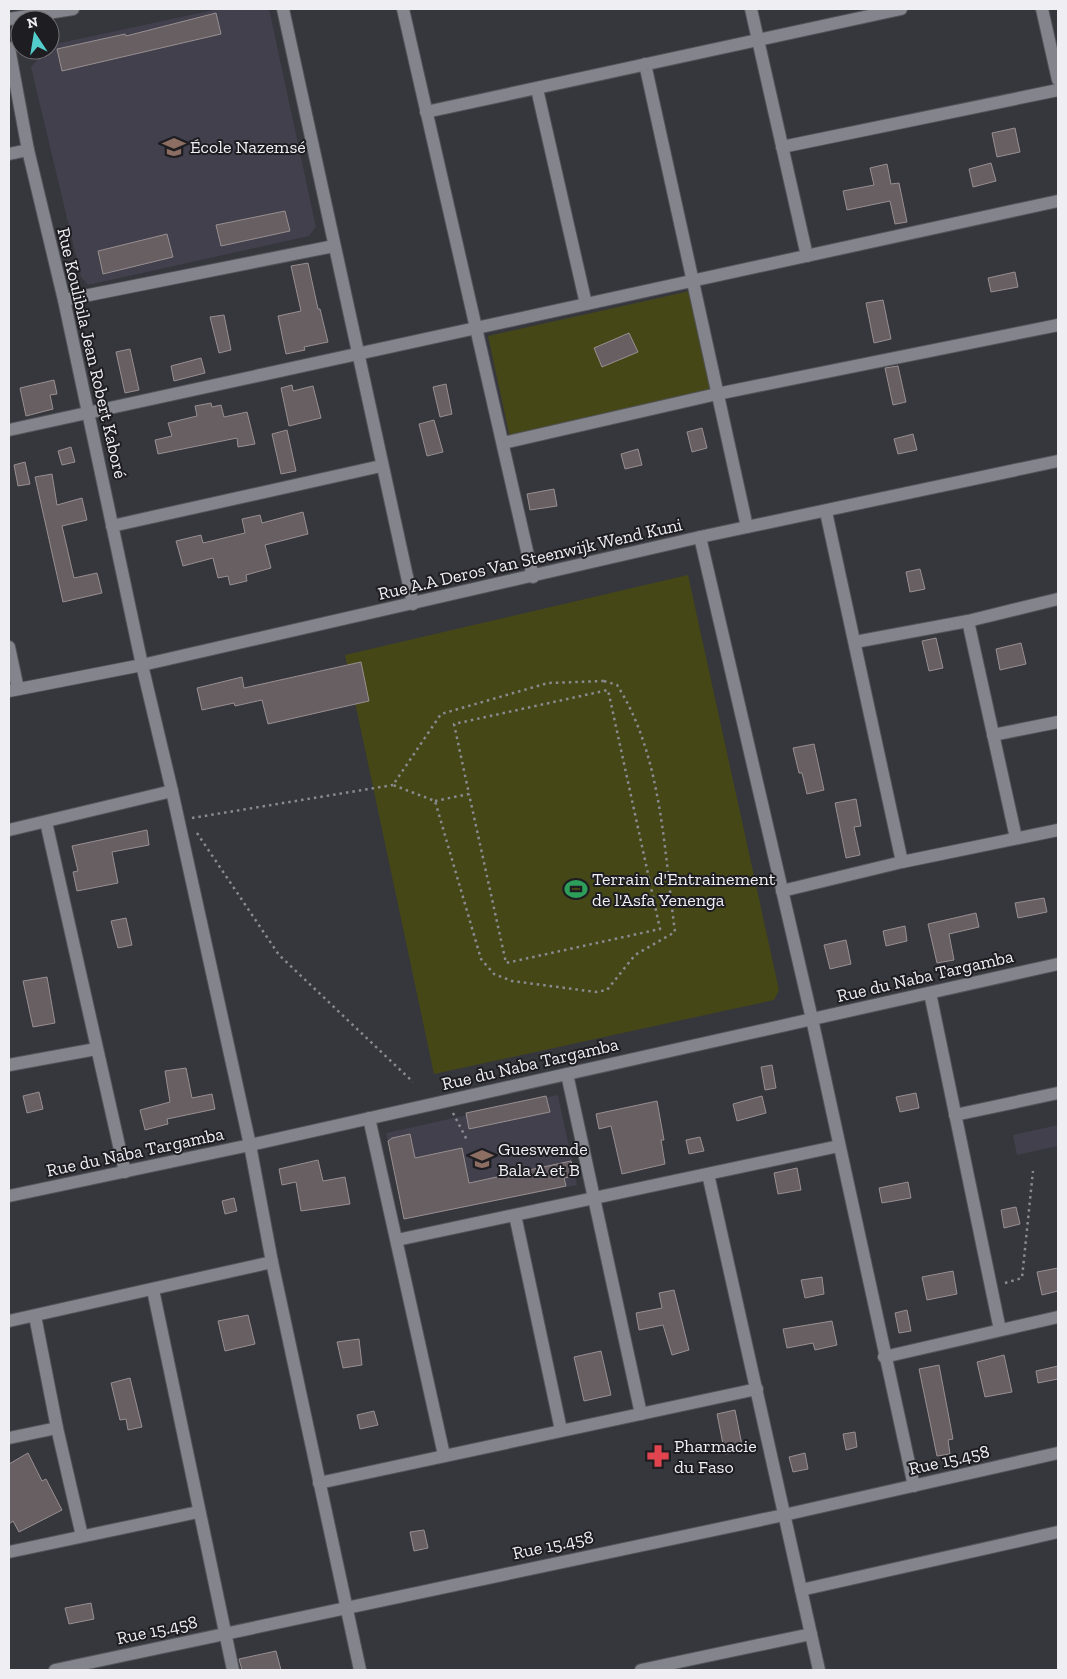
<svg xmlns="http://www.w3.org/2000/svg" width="1067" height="1679" font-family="'Zilla Slab',serif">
	<rect width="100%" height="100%" fill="#36363d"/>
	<g fill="#41404c">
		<polygon points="218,9 269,9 316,227 309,236 88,285 81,277 31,67 46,50 50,50 51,45"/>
		<polygon points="558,1095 577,1185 404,1219 386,1133"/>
		<polygon points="1058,1125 1058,1146 1017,1155 1013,1135"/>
	</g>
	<g fill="#454816">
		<polygon points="690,291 713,394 510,438 488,336"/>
		<polygon points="688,575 779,990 774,1000 434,1074 345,655"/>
	</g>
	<g fill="#685f62" stroke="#988f91">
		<polygon points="216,13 221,34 62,71 57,49 125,34 126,36"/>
		<polygon points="1015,128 1020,152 997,157 992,133"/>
		<polygon points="991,163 996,181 973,187 969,169"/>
		<polygon points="887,164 891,184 899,183 907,222 895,224 890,201 847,210 843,191 874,185 870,168"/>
		<polygon points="285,211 290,231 221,246 216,225"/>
		<polygon points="167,234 173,257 103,274 98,251"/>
		<polygon points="308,263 318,309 320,309 328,342 304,347 305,350 286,354 278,316 301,311 291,266"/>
		<polygon points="1015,272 1018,287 991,292 988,278"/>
		<polygon points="883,300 891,339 874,343 866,303"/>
		<polygon points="224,315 231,350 219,353 210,317"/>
		<polygon points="629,333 638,352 602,367 594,348"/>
		<polygon points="130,349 139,390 125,393 116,352"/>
		<polygon points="201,358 205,373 174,381 171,366"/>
		<polygon points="898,366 906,402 893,405 885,368"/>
		<polygon points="54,380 57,394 50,395 53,409 26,416 20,388"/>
		<polygon points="446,384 452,414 440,417 433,387"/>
		<polygon points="292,385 293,391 313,386 321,418 289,426 281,388"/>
		<polygon points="211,403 212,407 221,405 224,417 247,412 255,444 238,447 237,438 158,454 155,440 172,436 168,423 197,416 195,406"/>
		<polygon points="434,420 443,452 427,456 419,424"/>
		<polygon points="702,428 707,448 692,452 687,432"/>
		<polygon points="287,430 296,471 281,474 272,434"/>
		<polygon points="913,434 917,450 898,454 894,439"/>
		<polygon points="71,447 75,462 62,465 58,451"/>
		<polygon points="638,449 642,465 625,469 621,454"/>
		<polygon points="25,462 30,484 18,486 14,465"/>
		<polygon points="52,474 57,505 82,498 87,520 62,526 74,578 97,573 102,593 63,602 35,477"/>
		<polygon points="554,489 557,506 530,510 527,494"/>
		<polygon points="303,512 308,534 265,545 271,568 246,575 247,581 230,585 228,576 218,578 213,558 183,566 176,541 201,535 203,543 245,533 242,519 260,515 262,523"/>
		<polygon points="920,569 925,589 910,592 906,572"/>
		<polygon points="936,638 943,668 929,671 922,641"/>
		<polygon points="1021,643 1026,664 1000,670 996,649"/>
		<polygon points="361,662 369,701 268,724 262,700 235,706 234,703 202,710 197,688 242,677 244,688"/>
		<polygon points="814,744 824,790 807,794 802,773 799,773 793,748"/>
		<polygon points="856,799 861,826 854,827 860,855 846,858 835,803"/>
		<polygon points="147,830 149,845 112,852 118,883 77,891 73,872 78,871 72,846"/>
		<polygon points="1044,898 1047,912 1018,918 1015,903"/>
		<polygon points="976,913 979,927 949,934 954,960 937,963 928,924"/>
		<polygon points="126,918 132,945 118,948 111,921"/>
		<polygon points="905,926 907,941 886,946 883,931"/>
		<polygon points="846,940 851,964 830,969 824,945"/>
		<polygon points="47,977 55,1023 33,1027 23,981"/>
		<polygon points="772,1065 776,1088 765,1090 761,1067"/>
		<polygon points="186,1068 192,1098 212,1094 215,1109 167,1119 168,1124 145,1130 140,1110 170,1102 165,1071"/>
		<polygon points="39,1092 43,1109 27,1113 23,1096"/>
		<polygon points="916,1093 919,1108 900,1112 896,1097"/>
		<polygon points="546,1096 550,1112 469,1129 466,1113"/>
		<polygon points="762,1096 766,1113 737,1121 733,1104"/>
		<polygon points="657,1101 664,1140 661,1140 665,1164 622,1174 611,1126 599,1129 596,1114"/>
		<polygon points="410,1134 415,1158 462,1148 469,1183 571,1161 575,1176 564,1178 566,1186 404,1219 388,1141 392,1138"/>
		<polygon points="700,1137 704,1151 689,1154 686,1140"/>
		<polygon points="318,1160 323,1181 345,1177 350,1204 301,1211 296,1182 282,1185 279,1169"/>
		<polygon points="797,1168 801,1190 778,1194 774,1173"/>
		<polygon points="908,1182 911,1198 882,1203 879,1188"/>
		<polygon points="234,1198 237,1211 225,1214 222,1201"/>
		<polygon points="1016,1207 1020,1224 1004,1228 1001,1210"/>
		<polygon points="1058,1268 1058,1291 1042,1295 1037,1272"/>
		<polygon points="953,1271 957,1294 927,1300 922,1277"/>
		<polygon points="822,1277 824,1294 805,1298 801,1280"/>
		<polygon points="674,1290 689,1350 672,1355 663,1325 639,1330 636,1313 662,1308 659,1293"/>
		<polygon points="907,1310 911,1331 899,1333 895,1313"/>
		<polygon points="248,1315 255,1344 225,1351 218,1321"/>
		<polygon points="832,1321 837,1345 815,1350 813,1343 787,1348 783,1329"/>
		<polygon points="359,1339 362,1365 343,1368 337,1342"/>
		<polygon points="601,1351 611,1395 584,1401 574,1357"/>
		<polygon points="1004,1355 1012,1392 985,1397 977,1362"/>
		<polygon points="939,1365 953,1439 948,1440 950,1454 937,1456 919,1369"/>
		<polygon points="1058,1366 1058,1379 1038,1383 1036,1371"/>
		<polygon points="130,1378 142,1427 128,1430 126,1419 120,1420 111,1383"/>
		<polygon points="735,1410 743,1450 725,1454 717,1414"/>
		<polygon points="374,1411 378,1425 360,1429 357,1415"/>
		<polygon points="855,1432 857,1447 846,1450 843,1434"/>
		<polygon points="28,1453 42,1481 46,1479 62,1510 19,1532 13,1521 9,1524 9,1464"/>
		<polygon points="805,1453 808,1469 793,1472 789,1457"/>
		<polygon points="424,1530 428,1548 414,1551 410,1532"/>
		<polygon points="91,1603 94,1619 69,1624 65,1608"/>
		<polygon points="276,1651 281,1670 242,1670 239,1659"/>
	</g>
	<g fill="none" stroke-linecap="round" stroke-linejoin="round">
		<defs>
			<g id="minor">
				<polyline points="283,9 413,604"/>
				<polyline points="403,9 533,577"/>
				<polyline points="751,9 807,256"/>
				<polyline points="1042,9 1058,80"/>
				<polyline points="9,19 73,9"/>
				<polyline points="9,48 28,150 64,300 142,665 172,791 250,1145 272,1262 360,1670"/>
				<polyline points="645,64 747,527"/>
				<polyline points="537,89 586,304"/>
				<polyline points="426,112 901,9"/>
				<polyline points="782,147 1058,90"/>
				<polyline points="9,154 28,150"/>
				<polyline points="64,300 334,246"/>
				<polyline points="9,430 1058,201"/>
				<polyline points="503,443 717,394 1058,325"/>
				<polyline points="826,512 902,862"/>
				<polyline points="112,526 381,466"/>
				<polyline points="700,537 812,1019 914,1486"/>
				<polyline points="968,621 1016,838"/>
				<polyline points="855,642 968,621 1058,599"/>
				<polyline points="9,647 18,689"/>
				<polyline points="9,691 142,665 700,537 1058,461"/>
				<polyline points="993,735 1058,722"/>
				<polyline points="46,822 125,1172"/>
				<polyline points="9,830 172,791"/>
				<polyline points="782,891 902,862 1058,830"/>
				<polyline points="930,993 1000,1330"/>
				<polyline points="9,1065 96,1049"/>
				<polyline points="567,1074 641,1414"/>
				<polyline points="955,1115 1058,1093"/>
				<polyline points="369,1118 444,1455"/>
				<polyline points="708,1174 819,1670"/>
				<polyline points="9,1196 250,1145 1058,964"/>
				<polyline points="515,1215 561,1430"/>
				<polyline points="397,1240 839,1146"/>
				<polyline points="153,1290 233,1670"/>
				<polyline points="35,1316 57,1428 82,1536"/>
				<polyline points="9,1321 272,1262"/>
				<polyline points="884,1357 1058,1317"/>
				<polyline points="9,1438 57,1428"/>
				<polyline points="319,1483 757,1389"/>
				<polyline points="9,1552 198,1512"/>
				<polyline points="801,1590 1058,1532"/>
				<polyline points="641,1670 811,1634"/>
			</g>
			<polyline id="secondary" points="55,1670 784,1515 1058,1453"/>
		</defs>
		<use href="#minor" stroke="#53535a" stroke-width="14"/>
		<use href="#secondary" stroke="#53535a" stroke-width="14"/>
		<g stroke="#8a8a90" stroke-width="2.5" stroke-dasharray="2.5 4" stroke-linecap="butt">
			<path d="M 604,681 L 617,685 C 662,755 664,851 675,932 L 635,955 L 607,990 L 596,992 L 512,981 L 494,974 L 481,959 L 435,801 L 393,785 L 441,714 L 548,683 Z"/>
			<polyline points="435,801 469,794 454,724 608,690 660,929 506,963 469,794"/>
			<polyline points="192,818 393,785"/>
			<polyline points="197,833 279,955 413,1082"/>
			<polyline points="453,1113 467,1140"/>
			<polyline points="1005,1283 1022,1278 1033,1171"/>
		</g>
		<use href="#minor" stroke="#84848c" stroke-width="12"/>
		<use href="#secondary" stroke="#84848c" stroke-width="12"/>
	</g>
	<defs>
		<symbol id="school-bare" viewBox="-9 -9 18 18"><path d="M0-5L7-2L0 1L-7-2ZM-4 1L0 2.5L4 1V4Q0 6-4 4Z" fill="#8d6e63" stroke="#1e1d21" stroke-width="2.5" paint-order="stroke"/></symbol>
		<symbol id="stadium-bare" viewBox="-9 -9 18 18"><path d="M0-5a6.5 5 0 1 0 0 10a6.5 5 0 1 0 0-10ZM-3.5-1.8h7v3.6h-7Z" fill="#2e9e5b" stroke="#1e1d21" stroke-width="2.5" paint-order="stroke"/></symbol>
		<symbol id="pharmacy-bare" viewBox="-9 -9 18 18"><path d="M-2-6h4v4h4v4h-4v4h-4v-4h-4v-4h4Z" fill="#e0444e" stroke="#1e1d21" stroke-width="2.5" paint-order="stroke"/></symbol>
	</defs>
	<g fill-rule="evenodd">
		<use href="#school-bare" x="158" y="131" width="32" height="32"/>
		<use href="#stadium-bare" x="560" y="873" width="32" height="32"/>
		<use href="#school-bare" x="466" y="1143" width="32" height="32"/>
		<use href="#pharmacy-bare" x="642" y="1440" width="32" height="32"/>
	</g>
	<g text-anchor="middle" stroke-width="4" stroke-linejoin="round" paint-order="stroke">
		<g font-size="18" fill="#eeeef3" stroke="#1e1d21" text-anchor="start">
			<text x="190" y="153">École Nazemsé</text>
			<text x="592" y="885">Terrain d'Entrainement<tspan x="592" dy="21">de l'Asfa Yenenga</tspan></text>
			<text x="498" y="1155">Gueswende<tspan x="498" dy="21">Bala A et B</tspan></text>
			<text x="674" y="1452">Pharmacie<tspan x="674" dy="21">du Faso</tspan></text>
		</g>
		<g font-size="18" fill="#eeeef3" stroke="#1e1d21">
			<text transform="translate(92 353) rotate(77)" y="6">Rue Koulibila Jean Robert Kaboré</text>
			<text transform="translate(530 559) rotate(-13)" y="6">Rue A.A Deros Van Steenwijk Wend Kuni</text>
			<text transform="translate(925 976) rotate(-13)" y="6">Rue du Naba Targamba</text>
			<text transform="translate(530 1064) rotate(-13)" y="6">Rue du Naba Targamba</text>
			<text transform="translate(135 1152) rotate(-12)" y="6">Rue du Naba Targamba</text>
			<text transform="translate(949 1460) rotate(-13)" y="6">Rue 15.458</text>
			<text transform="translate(553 1545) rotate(-12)" y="6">Rue 15.458</text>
			<text transform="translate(157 1630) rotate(-12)" y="6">Rue 15.458</text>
		</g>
	</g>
	<rect width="1067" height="1679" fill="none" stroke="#eeeef3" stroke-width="20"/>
	<g transform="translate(35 35) rotate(348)"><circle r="24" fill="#1e1d21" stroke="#717175"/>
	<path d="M0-4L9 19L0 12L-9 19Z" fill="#53cdcb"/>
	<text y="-8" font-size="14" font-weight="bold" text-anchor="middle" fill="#eeeef3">N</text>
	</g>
</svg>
